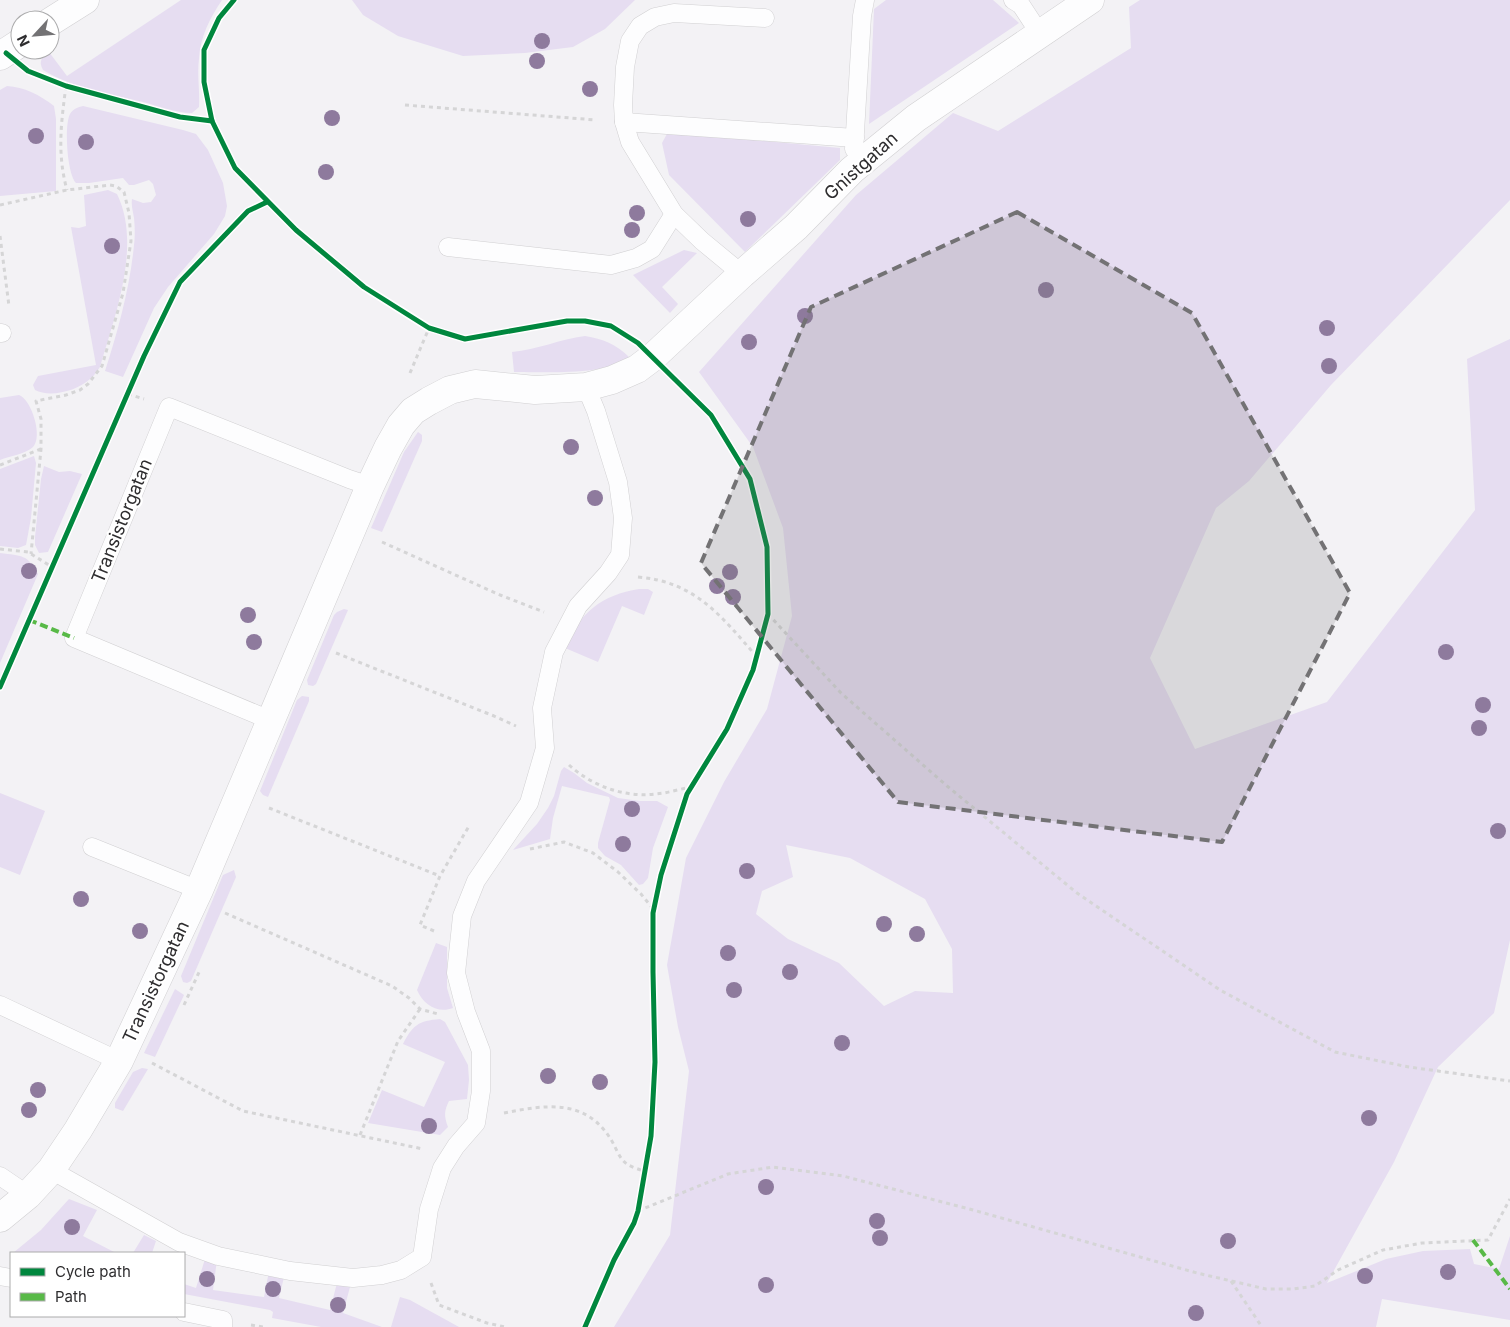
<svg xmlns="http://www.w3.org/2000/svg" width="1510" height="1327" font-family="Inter,sans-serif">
	<rect width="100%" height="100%" fill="#f3f2f5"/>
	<g fill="#e6ddf1" fill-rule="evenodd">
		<path d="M 181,0 L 222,0 C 210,18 200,37 199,59 C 197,75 200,91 199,107 L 192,113 C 176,113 158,106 143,102 C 109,94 73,88 43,70 C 38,61 42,57 49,52 L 67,76 Z"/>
		<polygon points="352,0 635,0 605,29 573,47 525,53 463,56 398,36 363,15"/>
		<polygon points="886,0 993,0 1019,23 869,124 874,9"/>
		<path d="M 1140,0 L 1510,0 L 1510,200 L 1331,385 L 1249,481 L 1216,508 L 1150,658 L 1195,749 L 1327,702 L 1475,510 L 1467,359 L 1510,339 L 1510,940 L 1494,1013 L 1438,1067 L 1394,1162 L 1327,1283 L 1386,1259 L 1423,1251 L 1470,1249 L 1474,1264 L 1499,1269 L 1510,1236 L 1510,1320 L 1382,1299 L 1376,1327 L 614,1327 L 670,1235 L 689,1071 L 678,1027 L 667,965 L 686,858 L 724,782 L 767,709 L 792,616 L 783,528 L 753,447 L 699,372 L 856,195 L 953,113 L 998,131 L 1131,48 L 1129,7 ZM 786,845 L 850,858 L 925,899 L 952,949 L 953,993 L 915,991 L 884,1006 L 839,963 L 788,939 L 756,914 L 762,891 L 793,877 Z"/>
		<path d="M 7,86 C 24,87 40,95 54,106 L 56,119 L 56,191 L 0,196 L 0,90 Z"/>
		<path d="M 83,106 L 183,130 L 196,134 L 208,150 L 223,183 L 227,206 L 225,216 L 214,234 L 168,287 L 154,308 L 123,377 L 105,371 C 118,331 130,287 134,245 C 135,237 135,227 134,218 C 133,211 131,206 132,199 L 143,203 L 151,202 L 156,195 L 153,184 L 149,180 L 134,185 L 129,185 L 123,178 L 89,183 L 76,183 C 67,174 64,125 70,114 C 73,109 78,107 83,106 Z"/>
		<polygon points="668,132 840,148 840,160 745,252 669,175 662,143"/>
		<path d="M 108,190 L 117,194 C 142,245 115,315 100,367 C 97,371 94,376 90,379 C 77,391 50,398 35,390 L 33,385 L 38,376 L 96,365 L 71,227 L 79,228 L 86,226 L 84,195 Z"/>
		<polygon points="684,250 697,253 662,287 678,304 670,313 633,275"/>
		<path d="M 585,336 C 603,339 616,344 629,357 C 608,376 542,372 514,372 L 512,352 C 537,350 560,339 585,336 Z"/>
		<path d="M 19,395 C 32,400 43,437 33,447 C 25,454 10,456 0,460 L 0,398 Z"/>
		<polygon points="418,432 422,435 422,441 382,532 371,528 404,452"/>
		<polygon points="34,456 36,463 31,518 26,545 18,548 0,546 0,469"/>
		<polygon points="44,466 59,472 70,471 82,474 48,552 39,553 35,545 35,537 41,479"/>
		<path d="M 0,553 C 22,556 27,554 38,574 L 0,663 Z"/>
		<path d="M 639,589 L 648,589 L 653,592 L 644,615 L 622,606 L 598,662 L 565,648 C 580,612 602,595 639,589 Z"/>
		<polygon points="344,609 348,610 316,684 313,686 308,685 307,680 334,615 337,612"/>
		<polygon points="302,696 309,697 309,701 268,797 263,795 260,791 297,700"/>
		<polygon points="564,767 574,773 587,783 618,798 640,801 657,801 668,807 653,848 648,878 643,884 639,885 621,865 605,856 598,848 598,843 610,800 609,797 562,786 553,818 550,839 513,850 537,824 548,808 554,796 561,771"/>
		<polygon points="0,793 45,811 20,875 0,867"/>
		<polygon points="234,870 236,877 191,981 187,983 183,982 181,976 223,875"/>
		<path d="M 436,943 L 447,947 L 447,988 L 453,1008 C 437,1014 423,1004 417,990 Z"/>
		<polygon points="175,989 184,995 155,1057 144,1053"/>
		<path d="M 440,1019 L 445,1022 L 468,1065 L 469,1080 L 467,1099 L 449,1101 C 444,1111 444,1116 448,1127 L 440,1135 L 368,1123 L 382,1090 L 424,1107 L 445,1062 L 403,1044 C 413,1025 418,1021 440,1019 Z"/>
		<polygon points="142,1068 148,1069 123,1111 115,1108 115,1103 133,1072"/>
		<polygon points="69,1199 97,1210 83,1236 116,1253 13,1253 41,1230"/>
		<polygon points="144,1235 156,1241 152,1253 133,1253"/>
		<polygon points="205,1259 217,1260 213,1290 264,1297 269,1271 285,1273 279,1298 330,1310 337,1283 350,1287 343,1313 382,1327 321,1327 272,1318 273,1312 270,1310 184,1294 184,1284 196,1288"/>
		<polygon points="400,1297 410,1300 459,1327 391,1327"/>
	</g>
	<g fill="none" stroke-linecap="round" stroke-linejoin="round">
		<defs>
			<g id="lane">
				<polyline points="1013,0 1021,5 1040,34"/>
				<polyline points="624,122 855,138"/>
				<polyline points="854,149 862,16 865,0"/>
				<polyline points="448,247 611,265 636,258 652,249 674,214"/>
				<polyline points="742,274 702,241 674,214 630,142 624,122 623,105 625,67 630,41 640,26 655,17 674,13 765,18"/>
				<polyline points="0,333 2,333"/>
				<polyline points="270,720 74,638 169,407 349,479 370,486"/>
				<polyline points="92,847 199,890"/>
				<polyline points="0,1005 119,1061"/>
				<polyline points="51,1170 179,1242 218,1256 290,1271 353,1278 382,1275 401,1270 422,1257 429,1209 442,1168 456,1146 476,1123 481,1091 481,1051 466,1012 456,973 462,916 476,881 529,803 545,748 542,708 554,652 578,606 608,573 620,555 623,518 618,482 596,411 586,387"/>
				<polyline points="0,1176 28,1195"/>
				<polyline points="0,1276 11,1278"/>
				<polyline points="184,1312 223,1320 223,1327"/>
			</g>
			<g id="street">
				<polyline points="50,22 85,0"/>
				<polyline points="0,56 20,43"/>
				<polyline points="0,1218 28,1195 51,1170 78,1130 119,1061 199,890 370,486 388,448 401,425 413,411 429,401 450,390 475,384 535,390 586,387 612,380 637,369 653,357 742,274 796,227 852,170 916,118 1090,0"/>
			</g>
		</defs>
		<use href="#lane" stroke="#d1d0d2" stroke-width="19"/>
		<use href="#street" stroke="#d1d0d2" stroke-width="29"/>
		<g stroke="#d5d5d6" stroke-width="3" stroke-dasharray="4 4" stroke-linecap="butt">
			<path d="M 66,86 C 61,123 57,154 67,190"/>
			<polyline points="405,105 596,120"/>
			<polyline points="0,205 67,190 110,185 116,186 124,192 129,213 131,241 123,293 102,366 88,384 80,390 66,395 36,401 41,419 41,449 31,554"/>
			<polyline points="0,236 9,306"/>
			<polyline points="410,373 429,328"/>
			<polyline points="128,394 144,399"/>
			<polyline points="0,465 41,449"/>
			<polyline points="382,542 500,595 544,612"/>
			<polyline points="0,549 28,552 52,567"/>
			<path d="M 638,577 C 696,582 721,616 757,657"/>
			<polyline points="768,614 841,693 947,786 1077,893 1220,990 1335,1052 1409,1067 1510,1081"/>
			<polyline points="336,653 494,716 516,726"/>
			<path d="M 569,765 C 592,786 625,798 656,794 C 668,793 680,789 691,787"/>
			<polyline points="269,808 440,876"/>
			<polyline points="530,849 564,842 593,853 618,872 641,894 654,910"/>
			<polyline points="225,913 392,986 409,998 420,1009 438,1014"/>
			<polyline points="434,931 420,925 440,876 469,826"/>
			<polyline points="184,1005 200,970"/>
			<polyline points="152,1063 243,1111 423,1149"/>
			<path d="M 504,1113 C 545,1105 584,1098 610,1138 C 615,1145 619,1159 627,1164 C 631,1167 639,1169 645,1172"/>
			<polyline points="360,1135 398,1041 420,1009"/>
			<polyline points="638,1211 728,1174 773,1167 843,1176 973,1210 1197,1273 1266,1289 1293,1289 1315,1286 1338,1270 1383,1250 1422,1243 1488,1240 1510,1199"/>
			<polyline points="1231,1281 1262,1327"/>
			<polyline points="431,1283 439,1305 487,1323 505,1327"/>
			<polyline points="251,1325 263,1327"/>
		</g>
		<use href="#lane" stroke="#fdfdfe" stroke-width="18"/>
		<use href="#street" stroke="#fdfdfe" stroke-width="28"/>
		<g stroke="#58b947" stroke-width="4" stroke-dasharray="8 4" stroke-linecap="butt">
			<polyline points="29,620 74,638"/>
			<polyline points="1473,1240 1510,1289"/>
		</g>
		<defs>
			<g id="cycleway">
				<polyline points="234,0 219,18 204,50 204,82 212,121 235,168 296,230 364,287 429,328 465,339 567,321 585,321 611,326 638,343 711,415 750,479 767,547 768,614 753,670 727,729 687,794 661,875 653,913 653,972 655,1062 651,1136 638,1211 634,1223 614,1260 585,1327"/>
				<polyline points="6,53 28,71 66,86 180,117 212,121"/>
				<polyline points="0,687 144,356 180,282 248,211 267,202"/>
			</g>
		</defs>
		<use href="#cycleway" stroke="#fff" stroke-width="8"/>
		<use href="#cycleway" stroke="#00873e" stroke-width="5"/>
	</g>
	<g fill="#8e7a9d">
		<circle cx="542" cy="41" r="8"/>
		<circle cx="537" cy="61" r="8"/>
		<circle cx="590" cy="89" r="8"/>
		<circle cx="332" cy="118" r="8"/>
		<circle cx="36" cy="136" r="8"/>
		<circle cx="86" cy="142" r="8"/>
		<circle cx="326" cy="172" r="8"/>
		<circle cx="637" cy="213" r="8"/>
		<circle cx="748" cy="219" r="8"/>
		<circle cx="632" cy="230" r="8"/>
		<circle cx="112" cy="246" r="8"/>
		<circle cx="1046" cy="290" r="8"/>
		<circle cx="805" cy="316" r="8"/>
		<circle cx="1327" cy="328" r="8"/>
		<circle cx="749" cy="342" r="8"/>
		<circle cx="1329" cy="366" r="8"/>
		<circle cx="571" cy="447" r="8"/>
		<circle cx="595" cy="498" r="8"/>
		<circle cx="29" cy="571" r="8"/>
		<circle cx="730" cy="572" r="8"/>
		<circle cx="717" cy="586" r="8"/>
		<circle cx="733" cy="597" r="8"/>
		<circle cx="248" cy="615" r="8"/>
		<circle cx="254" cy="642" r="8"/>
		<circle cx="1446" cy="652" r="8"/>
		<circle cx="1483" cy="705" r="8"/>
		<circle cx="1479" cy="728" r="8"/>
		<circle cx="632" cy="809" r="8"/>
		<circle cx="1498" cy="831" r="8"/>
		<circle cx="623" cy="844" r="8"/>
		<circle cx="747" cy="871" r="8"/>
		<circle cx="81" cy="899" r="8"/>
		<circle cx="884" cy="924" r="8"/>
		<circle cx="140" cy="931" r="8"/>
		<circle cx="917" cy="934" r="8"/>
		<circle cx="728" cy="953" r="8"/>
		<circle cx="790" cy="972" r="8"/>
		<circle cx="734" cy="990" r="8"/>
		<circle cx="842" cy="1043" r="8"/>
		<circle cx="548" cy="1076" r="8"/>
		<circle cx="600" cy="1082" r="8"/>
		<circle cx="38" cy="1090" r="8"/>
		<circle cx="29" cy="1110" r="8"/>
		<circle cx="1369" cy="1118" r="8"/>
		<circle cx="429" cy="1126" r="8"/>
		<circle cx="766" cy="1187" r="8"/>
		<circle cx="877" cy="1221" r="8"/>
		<circle cx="72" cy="1227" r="8"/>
		<circle cx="880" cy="1238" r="8"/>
		<circle cx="1228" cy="1241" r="8"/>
		<circle cx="1448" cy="1272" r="8"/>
		<circle cx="1365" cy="1276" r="8"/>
		<circle cx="207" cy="1279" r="8"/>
		<circle cx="766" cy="1285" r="8"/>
		<circle cx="273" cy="1289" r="8"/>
		<circle cx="338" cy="1305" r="8"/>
		<circle cx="1196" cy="1313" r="8"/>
	</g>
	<path fill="#737274" fill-opacity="0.2" stroke="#737274" stroke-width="4" stroke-dasharray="10 6" stroke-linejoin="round" d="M 1017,212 L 1192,313 L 1350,593 L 1222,842 L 898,802 L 701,563 L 811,307 Z"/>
	<g text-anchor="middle" stroke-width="4.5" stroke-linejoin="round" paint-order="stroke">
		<g font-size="18" fill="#2e2d2f" stroke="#fff">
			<text transform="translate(861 166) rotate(-42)" y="6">Gnistgatan</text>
			<text transform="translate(122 521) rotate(-68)" y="6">Transistorgatan</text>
			<text transform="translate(156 982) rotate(-65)" y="6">Transistorgatan</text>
		</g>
	</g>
	<rect x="10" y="1252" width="175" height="65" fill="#ffffff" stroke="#ababac"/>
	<rect x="20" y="1268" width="25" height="8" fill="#00873e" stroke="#ababac"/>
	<text x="55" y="1277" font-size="15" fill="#2e2d2f">Cycle path</text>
	<rect x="20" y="1293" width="25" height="8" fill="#58b947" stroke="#ababac"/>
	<text x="55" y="1302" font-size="15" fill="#2e2d2f">Path</text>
	<g transform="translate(35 35) rotate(244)"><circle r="24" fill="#ffffff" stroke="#ababac"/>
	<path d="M0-4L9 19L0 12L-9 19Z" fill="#737274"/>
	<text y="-8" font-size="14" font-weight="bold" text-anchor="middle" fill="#2e2d2f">N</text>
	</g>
</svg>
